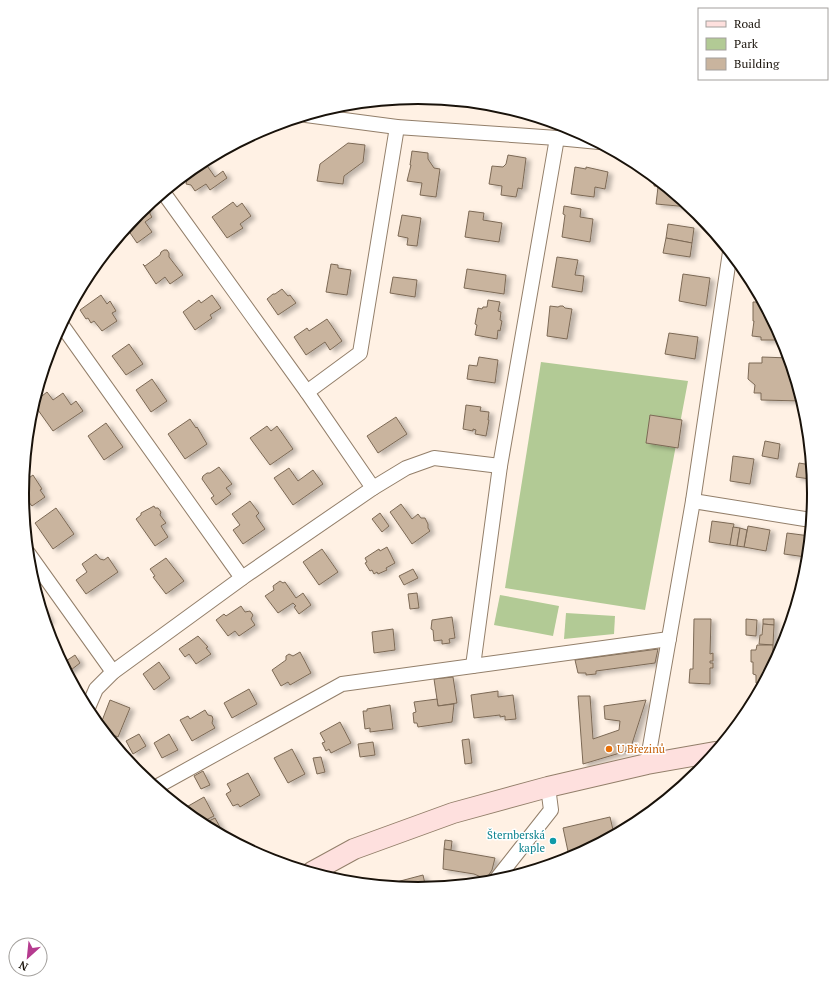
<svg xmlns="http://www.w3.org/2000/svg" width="836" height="985" font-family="'PT Serif',serif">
	<defs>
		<filter id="shadow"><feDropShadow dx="4.5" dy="2.5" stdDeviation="2" flood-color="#0004"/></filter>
	</defs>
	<rect width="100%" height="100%" fill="#fff1e4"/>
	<g fill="#b2ca95">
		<polygon points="541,362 688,381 645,610 505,588"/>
		<polygon points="500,595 559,606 553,636 494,625"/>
		<polygon points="566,613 615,616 614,634 564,639"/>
	</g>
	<g fill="#c9b49e" stroke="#7c6955" filter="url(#shadow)">
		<polygon points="348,143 365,145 363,162 344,176 343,184 317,181 320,164"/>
		<polygon points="412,151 428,153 428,159 434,168 440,169 436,197 420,195 422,183 407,181 411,165 410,165"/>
		<polygon points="508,155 526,158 522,189 518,188 516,197 501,195 502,186 489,184 492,166 503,167 506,164"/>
		<polygon points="203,160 215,177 223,171 227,178 210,190 206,184 195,191 191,185 186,184 187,180 184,175"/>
		<polygon points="575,167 586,169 586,167 608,172 605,189 595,187 594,197 571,194"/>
		<polygon points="655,177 667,187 654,186"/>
		<polygon points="658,187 667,187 689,205 689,207 656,204"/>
		<polygon points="233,202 237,207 242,203 251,216 240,224 243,228 227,238 212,217"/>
		<polygon points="147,205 150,210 150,214 152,217 145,222 152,232 137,243 126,227 138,212"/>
		<polygon points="564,206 581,209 580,217 593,219 590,242 562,237 565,215 563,214"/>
		<polygon points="469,211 484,213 483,220 502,223 499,242 465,237"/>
		<polygon points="402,215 421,218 417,246 407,245 408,238 398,236"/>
		<polygon points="668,224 694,228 692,243 666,238"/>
		<polygon points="666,238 692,243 690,257 663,253"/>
		<polygon points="164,250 167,250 169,253 169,257 183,275 170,284 165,277 156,284 143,264 145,266 160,255 161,252"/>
		<polygon points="557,257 578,260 575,275 584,276 582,292 552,287"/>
		<polygon points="331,264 338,265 338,268 351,270 347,295 326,292"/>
		<polygon points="467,269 506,275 504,294 464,288"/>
		<polygon points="683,274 710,278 706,306 679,301"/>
		<polygon points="393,277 417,280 415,297 390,293"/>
		<polygon points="282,289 288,296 290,295 296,303 278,315 267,299 273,294 275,294"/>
		<polygon points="101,295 107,304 110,301 116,311 112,313 117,321 102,331 94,321 91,323 88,318 86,319 80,310"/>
		<polygon points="212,295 221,308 210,315 212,318 195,330 183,312 199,300 201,303"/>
		<polygon points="488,300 500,302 498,311 501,312 500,320 502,321 500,331 498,330 497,339 475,335 477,325 475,324 478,308 482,309 483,307 487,307"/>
		<polygon points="753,302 763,302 773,321 773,327 778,332 778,340 761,340 761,337 752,336 754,321 753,321"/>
		<polygon points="550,306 558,307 560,306 563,306 565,308 572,309 567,339 547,336"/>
		<polygon points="327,319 342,341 330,350 325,342 306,355 294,337 307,328 309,331"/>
		<polygon points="669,333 698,337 695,359 665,354"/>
		<polygon points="129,344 143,364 126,375 112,356"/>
		<polygon points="479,357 498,360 495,383 467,379 469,365 477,366"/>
		<polygon points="762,357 789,358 802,401 761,400 761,393 754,393 755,385 748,379 749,363 762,363"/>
		<polygon points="152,379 167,401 151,412 136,390"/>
		<polygon points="47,392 53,400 63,393 71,405 76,401 83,411 53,431 33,403"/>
		<polygon points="466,405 481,407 480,411 489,412 488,420 489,420 486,436 475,434 476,430 473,429 473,431 463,429"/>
		<polygon points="650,415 682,420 678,448 646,443"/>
		<polygon points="396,417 407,434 378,453 367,436"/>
		<polygon points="190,419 196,428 197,427 207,444 185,459 168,434"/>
		<polygon points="106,423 123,447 104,460 88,436"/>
		<polygon points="267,426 271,431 277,426 293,449 270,465 250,438"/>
		<polygon points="765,441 780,444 778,459 762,456"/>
		<polygon points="733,456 754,459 750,484 730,481"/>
		<polygon points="799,463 811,465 814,490 809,484 810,479 796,477"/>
		<polygon points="219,467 232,484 226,488 231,494 216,505 211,498 214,496 202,479 203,476 207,473 210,473"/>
		<polygon points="289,468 298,481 313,470 323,484 293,505 274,478"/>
		<polygon points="33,475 42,489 40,490 45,497 32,506 27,500 23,502 22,492 23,482"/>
		<polygon points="250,501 259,513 256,516 265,529 243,544 233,530 240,525 232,514"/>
		<polygon points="401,504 412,519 418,514 421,518 425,518 428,524 428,528 430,531 412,544 390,512"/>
		<polygon points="154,506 155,508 158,508 161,512 160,515 166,523 161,526 168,537 155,546 136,519 141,515 141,513"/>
		<polygon points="56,508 74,534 53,549 35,523"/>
		<polygon points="380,513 389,526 382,532 372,519"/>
		<polygon points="712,521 734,524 730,545 709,542"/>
		<polygon points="748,526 770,530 766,551 744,547"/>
		<polygon points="733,527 740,528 737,546 730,545"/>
		<polygon points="740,528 747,530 744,547 737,546"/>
		<polygon points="787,533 810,536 806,557 784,554"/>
		<polygon points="809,539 809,540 808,557 806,557"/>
		<polygon points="387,547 395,563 386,568 387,570 378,574 377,572 374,574 372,570 370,571 365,563 367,562 365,558 379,549 380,551"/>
		<polygon points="322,549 338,572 319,585 303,562"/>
		<polygon points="96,554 100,559 104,560 108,557 118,572 86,594 76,580 87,572 82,564"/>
		<polygon points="166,558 184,581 166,594 153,577 155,576 150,569"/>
		<polygon points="413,569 418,578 404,585 399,576"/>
		<polygon points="280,581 283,583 285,582 296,598 303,593 311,605 299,614 294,607 296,606 293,603 278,613 265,596 274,590 273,586"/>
		<polygon points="417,593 419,608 410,609 408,594"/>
		<polygon points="40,605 50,620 46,623"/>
		<polygon points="241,606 245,612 250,611 253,615 251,619 255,625 239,636 235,631 228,636 216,620 224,614 226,616"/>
		<polygon points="452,617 455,638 449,639 450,643 442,644 442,640 434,641 433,630 431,629 432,620"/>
		<polygon points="694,619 711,619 710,654 713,653 713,661 710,661 710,663 713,663 713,668 710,668 710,684 689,683 690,669 693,669"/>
		<polygon points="746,619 757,620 756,636 746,635"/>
		<polygon points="763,619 774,619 774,625 763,624"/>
		<polygon points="763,624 774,625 773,645 759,644 760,635 762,635"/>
		<polygon points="393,629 395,650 374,653 372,632"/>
		<polygon points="198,636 208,647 206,648 211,654 196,664 189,654 185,657 179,649"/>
		<polygon points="757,645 773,645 773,665 763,683 756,683 756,675 753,674 753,662 751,662 751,650 756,650"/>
		<polygon points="658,649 655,663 596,671 596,674 586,675 586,673 578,673 575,660"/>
		<polygon points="300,652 311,673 290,685 288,682 281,686 272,670 286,660 286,656 289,654 293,656"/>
		<polygon points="75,655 80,663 67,673 59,657 63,663"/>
		<polygon points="159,662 170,678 154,690 143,674"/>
		<polygon points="453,677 457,703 438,706 434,679"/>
		<polygon points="249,689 257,704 232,718 224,703"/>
		<polygon points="498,691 498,697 513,695 516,719 505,720 505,716 500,717 500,715 474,718 471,695"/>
		<polygon points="578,696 590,696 593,739 619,730 620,721 605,719 604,706 646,700 630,750 583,764"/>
		<polygon points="437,699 438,706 454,704 452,722 418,727 417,723 414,723 413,713 416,712 414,702"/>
		<polygon points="110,700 130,708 118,737 104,731 100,726"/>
		<polygon points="390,705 393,729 370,732 370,728 365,729 363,711 367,711 367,709"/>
		<polygon points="205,710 208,715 212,716 213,719 212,723 215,728 192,741 180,720 188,716 190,719"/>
		<polygon points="340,722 351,743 331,753 329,749 326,751 322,743 325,742 320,733"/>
		<polygon points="139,734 146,746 133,754 126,741"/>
		<polygon points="169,734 178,750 162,758 154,743"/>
		<polygon points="469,739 472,763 465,764 462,740"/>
		<polygon points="373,742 375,755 360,757 358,744"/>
		<polygon points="292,749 305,774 288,783 274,758"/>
		<polygon points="321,757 325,772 317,774 313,758"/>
		<polygon points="203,771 210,785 201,789 194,776"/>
		<polygon points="248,773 260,795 240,807 238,804 233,806 226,794 231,791 227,784"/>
		<polygon points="204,797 214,816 200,823 183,809"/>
		<polygon points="610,817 614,834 577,854 569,856 563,828"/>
		<polygon points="215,818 225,836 211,829 207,822"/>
		<polygon points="445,840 452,841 451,850 444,849"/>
		<polygon points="444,849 495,858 492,870 486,879 474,874 443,869"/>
		<polygon points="423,875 426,888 418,888 385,885"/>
	</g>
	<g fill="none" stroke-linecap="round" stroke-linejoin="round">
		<defs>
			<g id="minor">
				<polyline points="306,115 397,127 557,138 599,142"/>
				<polyline points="163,192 307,392 373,488"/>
				<polyline points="61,324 242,578"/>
				<polyline points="307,392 360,353 397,127"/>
				<polyline points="693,501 811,520"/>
				<polyline points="28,553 113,672"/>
				<polyline points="473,666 500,466 557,138"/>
				<polyline points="87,710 96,689 113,672 242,578 373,488 406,468 434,458 500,466"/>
				<polyline points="647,764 693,501 730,252"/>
				<polyline points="156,787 342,684 669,639"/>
				<polyline points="495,881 551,810 548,787"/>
			</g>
			<polyline id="secondary" points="312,872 354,849 453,813 548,787 647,764 715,752"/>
		</defs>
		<use href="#minor" stroke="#937f6a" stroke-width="16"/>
		<use href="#secondary" stroke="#937f6a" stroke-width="22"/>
		<use href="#minor" stroke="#fff" stroke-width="14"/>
		<use href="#secondary" stroke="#fee0de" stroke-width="20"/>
	</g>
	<circle fill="#e8710a" stroke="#fff" stroke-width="1.5" cx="609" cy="749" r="4"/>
	<circle fill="#0f9aa8" stroke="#fff" stroke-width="1.5" cx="553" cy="841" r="4"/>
	<g text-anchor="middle" stroke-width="3" stroke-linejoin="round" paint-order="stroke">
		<g font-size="11" fill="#c56008" stroke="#fff" text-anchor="start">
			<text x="617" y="753">U Březinů</text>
		</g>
		<g font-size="11" fill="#0d838f" stroke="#fff" text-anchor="end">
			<text x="545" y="839">Šternberská<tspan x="545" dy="13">kaple</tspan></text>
		</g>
	</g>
	<path d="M0 0H836V985H0ZM29 493a389 389 0 1 1 778 0a389 389 0 1 1-778 0Z" fill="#fff" fill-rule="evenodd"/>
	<path fill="none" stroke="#19120a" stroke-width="2" d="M29 493a389 389 0 1 1 778 0a389 389 0 1 1-778 0Z"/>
	<rect x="698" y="8" width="130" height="72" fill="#ffffff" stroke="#a3a09d"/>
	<rect x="706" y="21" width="20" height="6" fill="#fee0de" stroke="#a3a09d"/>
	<text x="734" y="28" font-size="12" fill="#19120a">Road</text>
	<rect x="706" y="38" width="20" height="12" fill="#b2ca95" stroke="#a3a09d"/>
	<text x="734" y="48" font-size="12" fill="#19120a">Park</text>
	<rect x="706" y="58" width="20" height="12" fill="#c9b49e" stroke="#a3a09d"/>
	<text x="734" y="68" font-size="12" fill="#19120a">Building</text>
	<g transform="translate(28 957) rotate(207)"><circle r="19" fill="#ffffff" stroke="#a3a09d"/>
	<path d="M0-3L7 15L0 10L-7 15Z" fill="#b53b8f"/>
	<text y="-6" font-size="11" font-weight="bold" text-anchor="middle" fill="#19120a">N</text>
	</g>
</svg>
